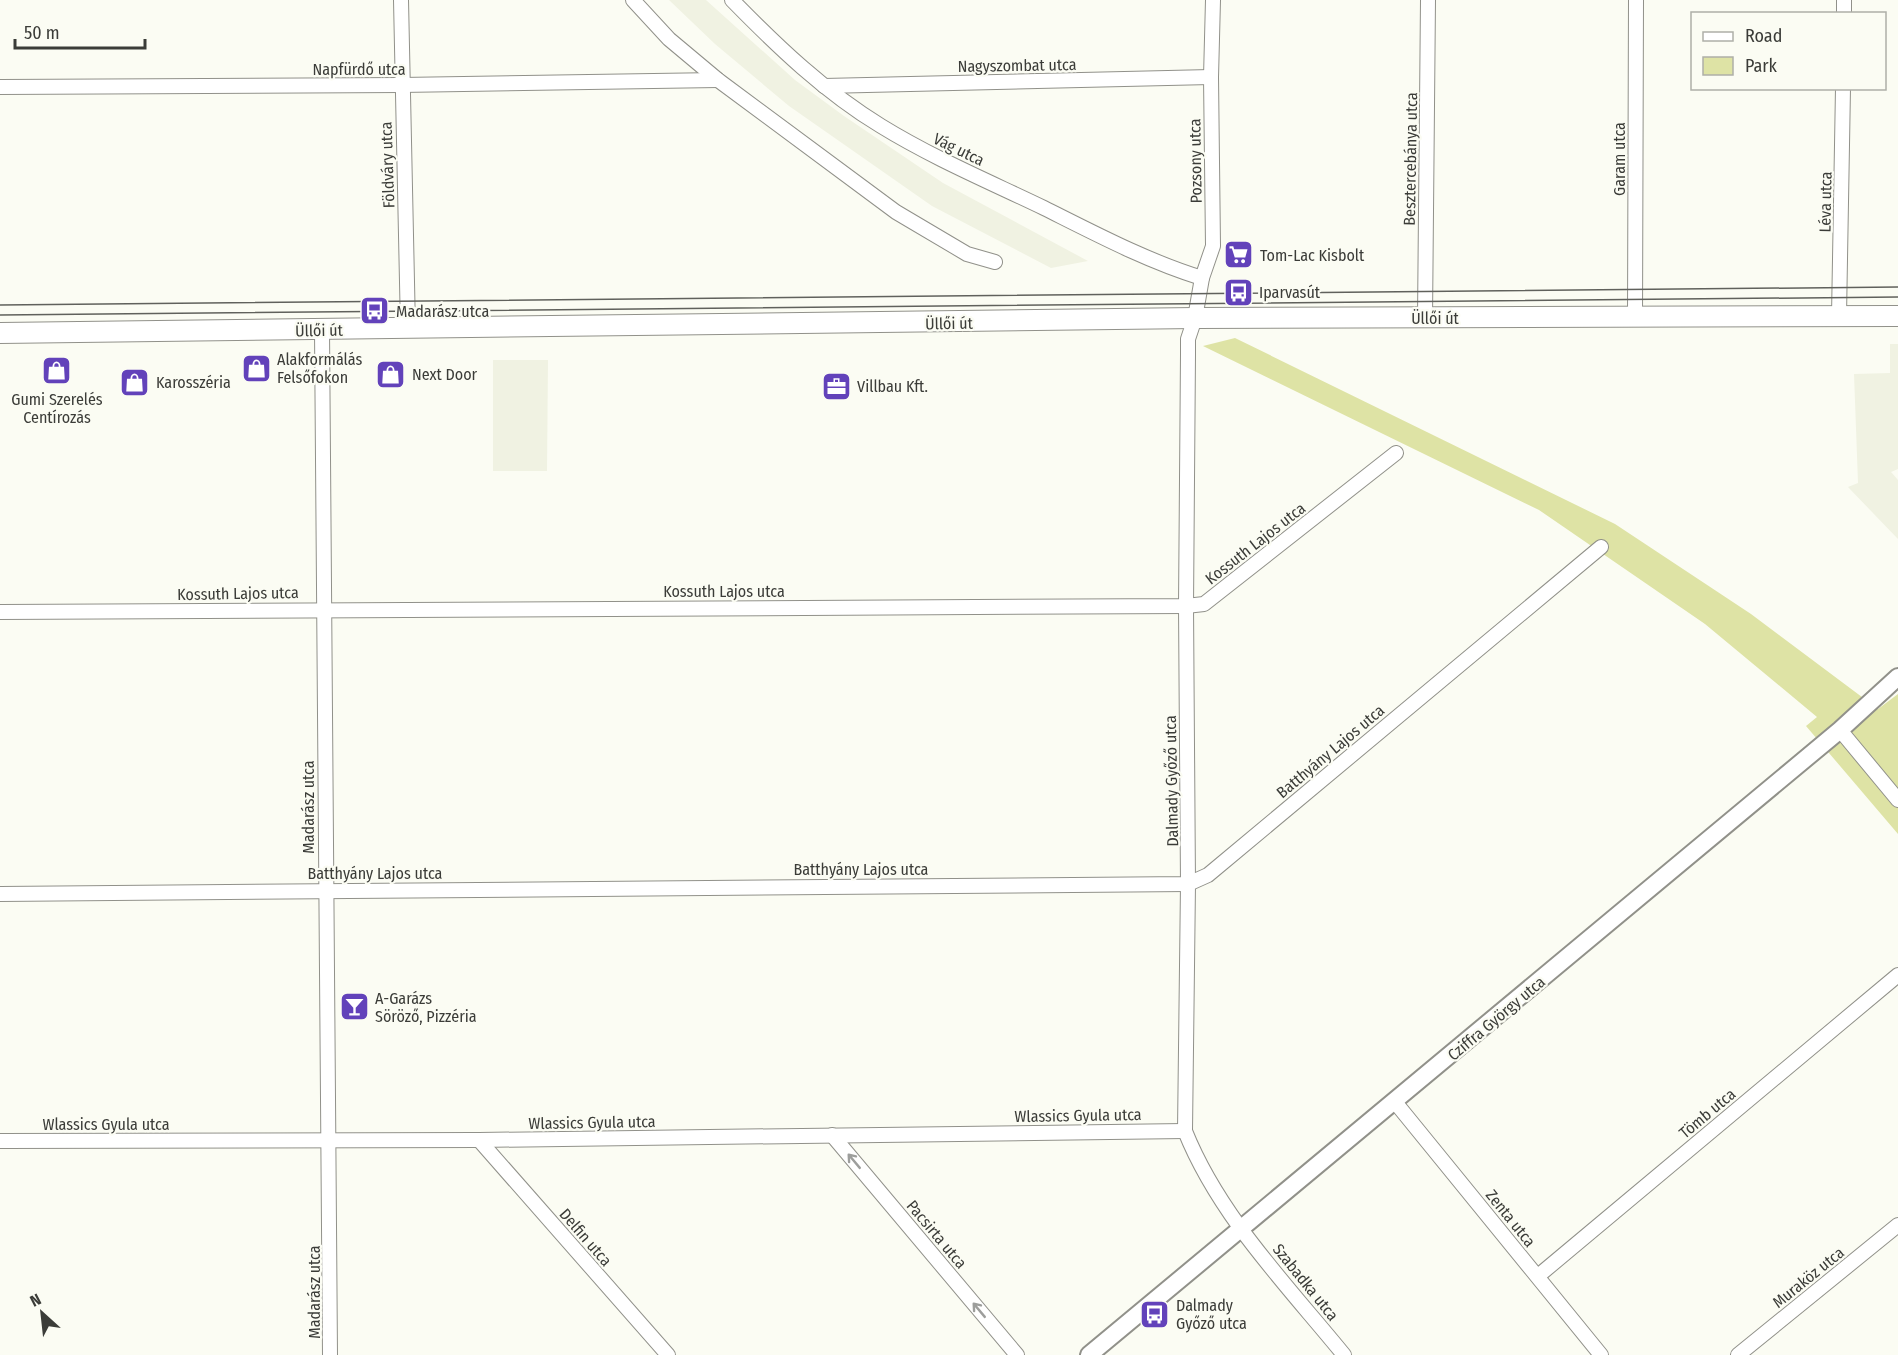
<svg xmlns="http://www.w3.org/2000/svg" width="1898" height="1355" font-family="'Fira Sans Condensed',sans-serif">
	<rect width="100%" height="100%" fill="#fbfcf3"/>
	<g fill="#f0f2e2">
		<polygon points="669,0 706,0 795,80 844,116 943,183 1088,261 1051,268 932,206 789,106 715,44"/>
		<polygon points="1890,344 1898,344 1898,469 1891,472 1898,480 1898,539 1848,487 1858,483 1854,374 1890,373"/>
		<polygon points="493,360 548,360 547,471 493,471"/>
	</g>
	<polygon fill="#dee3a5" points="1235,338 1615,524 1751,614 1878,709 1898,694 1898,834 1806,726 1817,717 1705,624 1539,510 1203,346"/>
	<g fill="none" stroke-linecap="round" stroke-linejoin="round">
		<defs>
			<g id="minor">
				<polyline points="401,0 408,329"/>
				<polyline points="633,0 669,39 718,80 896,212 967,254 995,262"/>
				<path d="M 732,0 C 778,47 825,92 881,126 C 933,158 990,182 1044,208 C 1096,234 1147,261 1202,278"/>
				<path d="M 1213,0 L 1211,77 L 1213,246 L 1202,278 L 1195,318 L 1188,339 L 1188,354 L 1186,606 L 1188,884 L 1185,1131 C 1219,1216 1287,1285 1344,1355"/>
				<polyline points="1844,14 1844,0"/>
				<polyline points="824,86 1211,77"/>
				<polyline points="0,87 401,85 718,80"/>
				<polyline points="1839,316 1843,88"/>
				<polyline points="1425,318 1428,0"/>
				<polyline points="1635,318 1636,0"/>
				<polyline points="322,330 330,1355"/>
				<polyline points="0,612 1186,606 1204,604 1396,453"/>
				<polyline points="1840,730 1898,800"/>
				<polyline points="0,894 1188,884 1208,875 1601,547"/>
				<polyline points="1395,1102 1601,1355"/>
				<polyline points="832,1135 1017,1355"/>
				<polyline points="479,1140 668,1355"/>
				<polyline points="0,1141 479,1140 1185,1131"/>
				<polyline points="1538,1276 1898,975"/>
				<polyline points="1738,1355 1898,1225"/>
			</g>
			<polyline id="tertiary" points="1089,1355 1840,730 1898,677"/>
			<polyline id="secondary" points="0,333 1195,318 1898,316"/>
		</defs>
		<use href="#minor" stroke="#91918a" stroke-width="16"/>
		<use href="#tertiary" stroke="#91918a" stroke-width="20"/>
		<use href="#secondary" stroke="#91918a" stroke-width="22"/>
		<use href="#minor" stroke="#fff" stroke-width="14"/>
		<use href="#tertiary" stroke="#fff" stroke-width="16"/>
		<use href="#secondary" stroke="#fff" stroke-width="20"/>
		<g stroke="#60615c" stroke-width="1.5">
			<polyline points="0,305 1898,287"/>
			<polyline points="0,315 1898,297"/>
		</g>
	</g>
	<defs><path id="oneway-shaft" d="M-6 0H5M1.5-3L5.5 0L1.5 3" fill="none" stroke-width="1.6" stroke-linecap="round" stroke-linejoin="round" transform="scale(1.5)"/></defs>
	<g stroke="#9d9e9c">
		<use href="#oneway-shaft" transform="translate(854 1161) rotate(-130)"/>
		<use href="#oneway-shaft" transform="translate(979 1310) rotate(-130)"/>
	</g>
	<defs>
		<symbol id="supermarket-square" viewBox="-11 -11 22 22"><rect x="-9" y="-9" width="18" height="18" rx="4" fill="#6242ba" stroke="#fbfcf3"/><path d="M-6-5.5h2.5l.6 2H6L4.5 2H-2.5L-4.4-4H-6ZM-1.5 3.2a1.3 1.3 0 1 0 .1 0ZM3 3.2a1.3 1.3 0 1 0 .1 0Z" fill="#fff"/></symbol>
		<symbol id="bus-square" viewBox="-11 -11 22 22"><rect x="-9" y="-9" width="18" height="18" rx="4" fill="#6242ba" stroke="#fbfcf3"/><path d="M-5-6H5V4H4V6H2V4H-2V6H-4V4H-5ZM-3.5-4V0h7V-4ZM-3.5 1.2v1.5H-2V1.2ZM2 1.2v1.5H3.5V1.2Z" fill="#fff"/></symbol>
		<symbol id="shop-square" viewBox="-11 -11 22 22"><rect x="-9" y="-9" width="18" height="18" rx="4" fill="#6242ba" stroke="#fbfcf3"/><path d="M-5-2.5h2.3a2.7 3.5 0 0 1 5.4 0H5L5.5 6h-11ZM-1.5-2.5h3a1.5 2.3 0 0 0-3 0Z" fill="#fff"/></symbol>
		<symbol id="office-square" viewBox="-11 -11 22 22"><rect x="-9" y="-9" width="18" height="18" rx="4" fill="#6242ba" stroke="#fbfcf3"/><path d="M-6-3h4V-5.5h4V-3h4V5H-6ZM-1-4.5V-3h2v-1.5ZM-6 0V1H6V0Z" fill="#fff"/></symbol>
		<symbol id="bar-square" viewBox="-11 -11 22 22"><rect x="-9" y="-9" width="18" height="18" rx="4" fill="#6242ba" stroke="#fbfcf3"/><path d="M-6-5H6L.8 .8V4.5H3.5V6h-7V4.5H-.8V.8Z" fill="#fff"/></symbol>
	</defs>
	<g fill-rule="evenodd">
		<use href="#supermarket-square" x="1222" y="238" width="33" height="33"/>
		<use href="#bus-square" x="1222" y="276" width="33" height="33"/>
		<use href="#bus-square" x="358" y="294" width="33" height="33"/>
		<use href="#shop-square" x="240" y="352" width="33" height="33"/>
		<use href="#shop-square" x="40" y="354" width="33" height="33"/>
		<use href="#shop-square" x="374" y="358" width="33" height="33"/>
		<use href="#shop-square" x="118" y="366" width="33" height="33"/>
		<use href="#office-square" x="820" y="370" width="33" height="33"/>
		<use href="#bar-square" x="338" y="990" width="33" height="33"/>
		<use href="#bus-square" x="1138" y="1298" width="33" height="33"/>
	</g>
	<g text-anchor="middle" stroke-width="4.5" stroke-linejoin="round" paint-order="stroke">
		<g font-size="16" fill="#3b3c38" stroke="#fbfcf3">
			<text transform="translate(1017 65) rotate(-1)" y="6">Nagyszombat utca</text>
			<text x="359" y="75">Napfürdő utca</text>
			<text transform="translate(959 149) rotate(26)" y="6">Vág utca</text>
			<text transform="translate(1410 159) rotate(-89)" y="6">Besztercebánya utca</text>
			<text transform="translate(1619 159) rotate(-90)" y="6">Garam utca</text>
			<text transform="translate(1195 161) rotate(-91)" y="6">Pozsony utca</text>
			<text transform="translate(387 165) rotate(-92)" y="6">Földváry utca</text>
			<text transform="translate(1825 202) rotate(-89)" y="6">Léva utca</text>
			<text x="1435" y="324">Üllői út</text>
			<text transform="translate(949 323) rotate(-1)" y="6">Üllői út</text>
			<text transform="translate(319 330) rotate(-1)" y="6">Üllői út</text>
			<text transform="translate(1255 543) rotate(-38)" y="6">Kossuth Lajos utca</text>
			<text x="724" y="597">Kossuth Lajos utca</text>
			<text transform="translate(238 593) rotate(-1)" y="6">Kossuth Lajos utca</text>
			<text transform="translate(1330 751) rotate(-40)" y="6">Batthyány Lajos utca</text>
			<text transform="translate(1171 781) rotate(-91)" y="6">Dalmady Győző utca</text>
			<text transform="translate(308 807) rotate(-90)" y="6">Madarász utca</text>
			<text x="861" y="875">Batthyány Lajos utca</text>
			<text x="375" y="879">Batthyány Lajos utca</text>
			<text transform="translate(1496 1018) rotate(-40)" y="6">Cziffra György utca</text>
			<text transform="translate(1707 1113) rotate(-40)" y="6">Tömb utca</text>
			<text transform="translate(1078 1115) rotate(-1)" y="6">Wlassics Gyula utca</text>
			<text transform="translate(592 1122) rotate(-1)" y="6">Wlassics Gyula utca</text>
			<text x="106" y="1130">Wlassics Gyula utca</text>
			<text transform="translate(1511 1218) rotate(51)" y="6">Zenta utca</text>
			<text transform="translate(937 1234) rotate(50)" y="6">Pacsirta utca</text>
			<text transform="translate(586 1237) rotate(49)" y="6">Delfin utca</text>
			<text transform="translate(1808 1277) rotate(-39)" y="6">Muraköz utca</text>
			<text transform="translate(1306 1282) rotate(51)" y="6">Szabadka utca</text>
			<text transform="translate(314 1292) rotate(-90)" y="6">Madarász utca</text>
		</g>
		<g font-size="16" fill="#3b3c38" stroke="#fbfcf3" text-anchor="start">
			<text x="1260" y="261">Tom-Lac Kisbolt</text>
			<text x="1259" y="298">Iparvasút</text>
			<text x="396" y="317">Madarász utca</text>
			<text x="277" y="365">Alakformálás<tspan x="277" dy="18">Felsőfokon</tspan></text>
			<text x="412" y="380">Next Door</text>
			<text x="156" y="388">Karosszéria</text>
			<text x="857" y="392">Villbau Kft.</text>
			<text x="57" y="405" text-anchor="middle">Gumi Szerelés<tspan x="57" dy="18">Centírozás</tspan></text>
			<text x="375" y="1004">A-Garázs<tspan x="375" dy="18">Söröző, Pizzéria</tspan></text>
			<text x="1176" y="1311">Dalmady<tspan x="1176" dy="18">Győző utca</tspan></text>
		</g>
	</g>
	<rect x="1691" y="12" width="195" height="78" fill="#fbfcf3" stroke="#aeafa8" stroke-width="1.5"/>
	<rect x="1703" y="32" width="30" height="9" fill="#ffffff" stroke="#aeafa8" stroke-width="1.5"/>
	<text x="1745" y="42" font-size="18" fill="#3b3c38">Road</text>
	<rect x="1703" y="57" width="30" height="18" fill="#dee3a5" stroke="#aeafa8" stroke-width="1.5"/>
	<text x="1745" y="72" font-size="18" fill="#3b3c38">Park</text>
	<g transform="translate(42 1313) rotate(333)" stroke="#fbfcf3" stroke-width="4.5" paint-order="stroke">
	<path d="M0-4.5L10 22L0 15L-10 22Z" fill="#3b3c38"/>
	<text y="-9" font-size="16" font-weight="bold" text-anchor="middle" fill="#3b3c38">N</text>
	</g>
	<path d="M15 39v9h130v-9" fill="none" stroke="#3b3c38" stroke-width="3"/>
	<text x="24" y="39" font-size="18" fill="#3b3c38" stroke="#fbfcf3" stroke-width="4.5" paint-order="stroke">50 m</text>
</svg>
